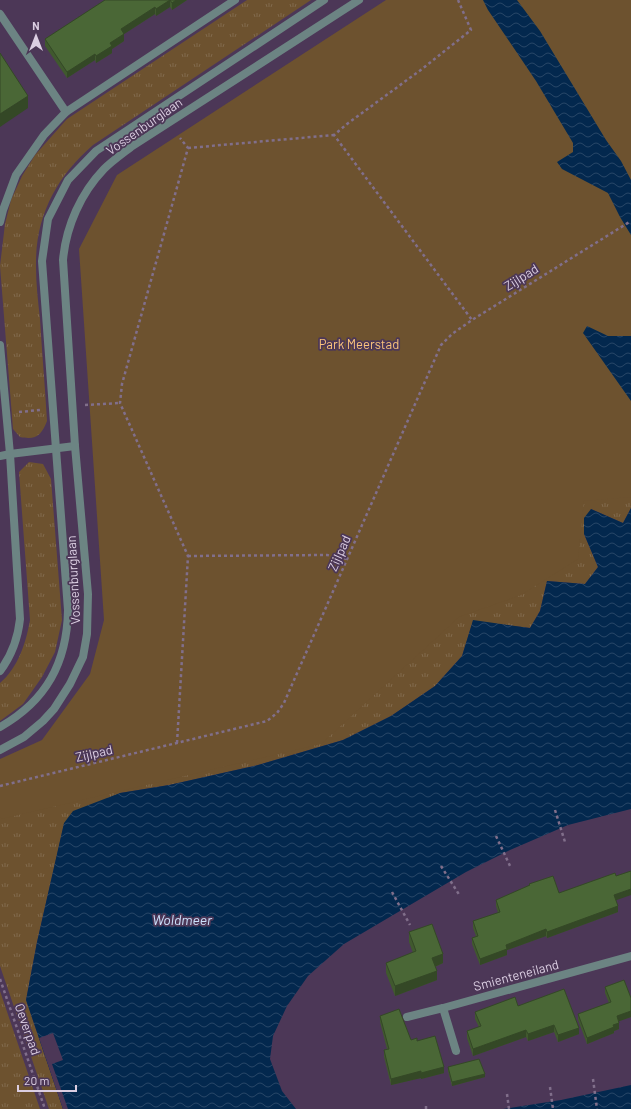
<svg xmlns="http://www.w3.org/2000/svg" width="631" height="1109" font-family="Barlow,sans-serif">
	<defs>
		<pattern id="grass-tufts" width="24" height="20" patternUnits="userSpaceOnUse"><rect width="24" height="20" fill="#6d522f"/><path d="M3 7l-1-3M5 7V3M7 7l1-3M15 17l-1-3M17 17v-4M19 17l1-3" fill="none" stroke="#816a4d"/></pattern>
		<pattern id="water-waves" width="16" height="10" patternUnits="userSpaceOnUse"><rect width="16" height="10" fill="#03284e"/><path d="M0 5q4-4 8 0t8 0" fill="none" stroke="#274667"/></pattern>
	</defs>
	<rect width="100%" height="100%" fill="#4c3757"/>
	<g fill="url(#grass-tufts)">
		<path d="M 247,0 L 311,0 L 93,145 C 56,177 35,217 36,267 C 36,284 38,301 40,319 C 42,353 45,387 47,421 C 41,436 36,440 20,437 L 13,429 L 0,266 L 5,224 L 11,200 L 22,176 L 35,155 L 67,119 Z"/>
		<polygon points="631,235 631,508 623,523 591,509 584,534 598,567 585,584 547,581 540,611 530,628 473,621 462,656 435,686 391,716 343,740 258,765 169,785 120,793 64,824 37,942 26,1000 63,1109 49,1109 0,966 0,793"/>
		<path d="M 29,462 L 43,464 L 51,479 L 62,620 L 55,652 L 42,677 L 23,704 L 0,721 L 0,683 C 18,668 26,643 30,620 L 19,472 Z"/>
		<polygon points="0,991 40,1109 0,1109"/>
	</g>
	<polygon fill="#6d522f" points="386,0 631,0 631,497 584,501 578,559 521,595 459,617 321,744 1,819 0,817 0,759 42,740 90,674 104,620 79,249 117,175"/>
	<g fill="url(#water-waves)">
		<polygon points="483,0 517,0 540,31 606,140 621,161 631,180 631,235 620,217 608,193 562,169 557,162 573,152 573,143 536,81 488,10"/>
		<polygon points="587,326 608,336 631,336 631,401 583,333"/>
		<polygon points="631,508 631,809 568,825 510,850 466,872 344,944 308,976 287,1006 273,1036 270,1059 282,1091 296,1109 63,1109 26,1000 37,942 64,823 73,811 120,793 169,785 258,765 343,740 391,716 435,686 462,656 473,620 530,628 540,611 547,581 585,584 598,567 584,534 584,518 591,509 623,523"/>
		<polygon points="631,1085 631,1109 503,1109 561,1100"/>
	</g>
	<polygon fill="#4c3757" points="53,1033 63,1060 52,1064 68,1109 63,1109 39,1038"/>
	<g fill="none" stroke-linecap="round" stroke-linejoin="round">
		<g stroke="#816f8b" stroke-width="2.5" stroke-dasharray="3 3" stroke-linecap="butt">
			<polyline points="458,0 471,30 422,69 347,124 334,135 472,320"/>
			<polyline points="188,148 334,135"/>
			<polyline points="85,405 120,403"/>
			<polyline points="19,412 40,410"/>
			<polyline points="188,556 327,555 347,559"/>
			<polyline points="177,743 188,556 120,403 122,384 188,148 180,138"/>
			<polyline points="0,786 267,721 277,713 284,703 441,345 452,334 472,320 631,221"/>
			<polyline points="555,810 565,842"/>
			<polyline points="496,836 511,868"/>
			<polyline points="441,866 460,896"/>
			<polyline points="392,892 410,925"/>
			<polyline points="0,979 45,1109"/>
			<polyline points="593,1079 597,1109"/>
			<polyline points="550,1087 553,1109"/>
			<polyline points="507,1094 509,1109"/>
			<polyline points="426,1106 426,1109"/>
		</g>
		<polyline stroke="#6c8483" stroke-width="8" points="443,1008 456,1051"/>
		<g stroke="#6c8483" stroke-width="8">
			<polyline points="0,14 66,112"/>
			<polyline points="0,222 3,210 16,175 44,135 66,112 235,0"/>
			<path d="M 0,345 L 10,454 L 20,619 C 18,638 12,655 0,671"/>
			<polyline points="0,456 10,454 75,446"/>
			<polyline points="407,1017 443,1008 631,956"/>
		</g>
		<g stroke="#6c8483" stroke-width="8">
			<path d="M 0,727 C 46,701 67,663 68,610 L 42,261 L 48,219 L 68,180 L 96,151 L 324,0"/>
			<path d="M 0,750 L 24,737 L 43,721 L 54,709 L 70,684 L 83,657 L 87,634 L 88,594 L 75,446 L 63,260 C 66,226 81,193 104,169 C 112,161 122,154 131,147 L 359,0"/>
		</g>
	</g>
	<g fill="#40592e">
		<polygon points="105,0 187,0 172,10 170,7 156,16 155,14 124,34 124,41 112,49 112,53 96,63 95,60 67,78 45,46 45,39"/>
		<polygon points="529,884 559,893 616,901 618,912 547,938 546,936 507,950 507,955 480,965 472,944 472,938 476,936 473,928 473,921 498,913 496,906 496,900 529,886"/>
		<polygon points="409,932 443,963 435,967 437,980 395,996 386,973 386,963 413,953 409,942"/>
		<polygon points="605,987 631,998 631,1017 619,1021 619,1029 614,1031 614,1033 587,1044 578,1020 578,1014 609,1003 605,993"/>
		<polygon points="518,1006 579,1034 558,1042 554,1032 528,1041 526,1037 473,1056 467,1038 467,1031 479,1027 475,1019 475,1012"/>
		<polygon points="380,1016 411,1040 417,1041 444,1073 421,1079 421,1078 391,1085 384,1057 384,1050 387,1049 380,1022"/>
		<polygon points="448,1067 485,1077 452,1086 448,1071"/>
	</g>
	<g fill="#344826">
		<polygon points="170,0 170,7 156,16 156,9"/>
		<polygon points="176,0 187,0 172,10 172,3"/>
		<polygon points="155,7 155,14 121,36 121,29"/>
		<polygon points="124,34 124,41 112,49 112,53 96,63 96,56 110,43"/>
		<polygon points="95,54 95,60 67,78 67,72"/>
		<polygon points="28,96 28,108 0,127 0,114"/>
		<polygon points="631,889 631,895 614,901 614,895"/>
		<polygon points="618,906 618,912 547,938 547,932"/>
		<polygon points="546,929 546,936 507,950 507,955 480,965 480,959 506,945"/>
		<polygon points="443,954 443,963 432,968 432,958"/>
		<polygon points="437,971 437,980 395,996 395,986"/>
		<polygon points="631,1011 631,1017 617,1022 617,1016"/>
		<polygon points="619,1023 619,1029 614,1031 614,1033 587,1044 587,1038 613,1025"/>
		<polygon points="554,1025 554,1032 528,1041 528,1034"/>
		<polygon points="579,1028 579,1034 558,1042 558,1035"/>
		<polygon points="526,1030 526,1037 473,1056 473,1049"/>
		<polygon points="444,1067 444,1073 421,1079 421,1073"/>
		<polygon points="421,1071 421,1078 391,1085 391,1079"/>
		<polygon points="485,1074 485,1077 452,1086 452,1082"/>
	</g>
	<g fill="#4a6736" stroke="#344826">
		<polygon points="105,0 176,0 172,3 170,0 156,9 155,7 121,29 124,34 110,43 112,46 96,56 95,54 67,72 45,39"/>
		<polygon points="0,53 28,96 0,114"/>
		<polygon points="631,871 631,889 614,895 618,906 547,932 546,929 506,945 507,949 480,959 472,938 478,936 473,921 500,912 496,900 530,885 529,884 553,876 559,893 615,873 616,876"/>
		<polygon points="432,924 443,954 432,958 437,971 395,986 386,963 416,951 409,932"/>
		<polygon points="624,980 631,998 631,1011 617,1016 619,1023 613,1025 614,1027 587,1038 578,1014 611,1002 605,987"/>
		<polygon points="564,989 579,1028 558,1035 554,1025 528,1034 526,1030 473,1049 467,1031 481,1026 475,1012 515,997 518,1006"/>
		<polygon points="399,1009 411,1040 417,1038 417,1041 435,1036 444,1067 421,1073 421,1071 391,1079 384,1050 389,1049 380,1016"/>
		<polygon points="479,1059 485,1074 452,1082 448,1067"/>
	</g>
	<g text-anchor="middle" stroke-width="3.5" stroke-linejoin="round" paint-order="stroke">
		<g font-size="13" fill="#dbcee2" stroke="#4c3757">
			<text transform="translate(144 126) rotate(-35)" y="5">Vossenburglaan</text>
			<text transform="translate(521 277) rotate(-32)" y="5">Zijlpad</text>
			<text transform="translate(339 553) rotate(-66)" y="5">Zijlpad</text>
			<text transform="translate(73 580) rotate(-93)" y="5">Vossenburglaan</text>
			<text transform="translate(94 753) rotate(-13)" y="5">Zijlpad</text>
			<text transform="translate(516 975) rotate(-15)" y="5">Smienteneiland</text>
			<text transform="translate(28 1029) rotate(71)" y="5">Oeverpad</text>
		</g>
		<g font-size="13" fill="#fbc47b" stroke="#4c3757">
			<text x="359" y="349">Park Meerstad</text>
		</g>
		<g font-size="14" font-style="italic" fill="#cbe1fc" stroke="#4c3757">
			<text x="182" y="925">Woldmeer</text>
		</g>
	</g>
	<g transform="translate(36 36)" stroke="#4c3757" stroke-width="3" paint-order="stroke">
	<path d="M0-3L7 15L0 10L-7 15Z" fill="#dbcee2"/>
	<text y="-6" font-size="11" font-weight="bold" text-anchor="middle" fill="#dbcee2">N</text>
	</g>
	<path d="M18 1085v6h58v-6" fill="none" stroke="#dbcee2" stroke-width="2"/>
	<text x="24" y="1085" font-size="12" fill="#dbcee2" stroke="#4c3757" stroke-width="3" paint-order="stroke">20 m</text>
</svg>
